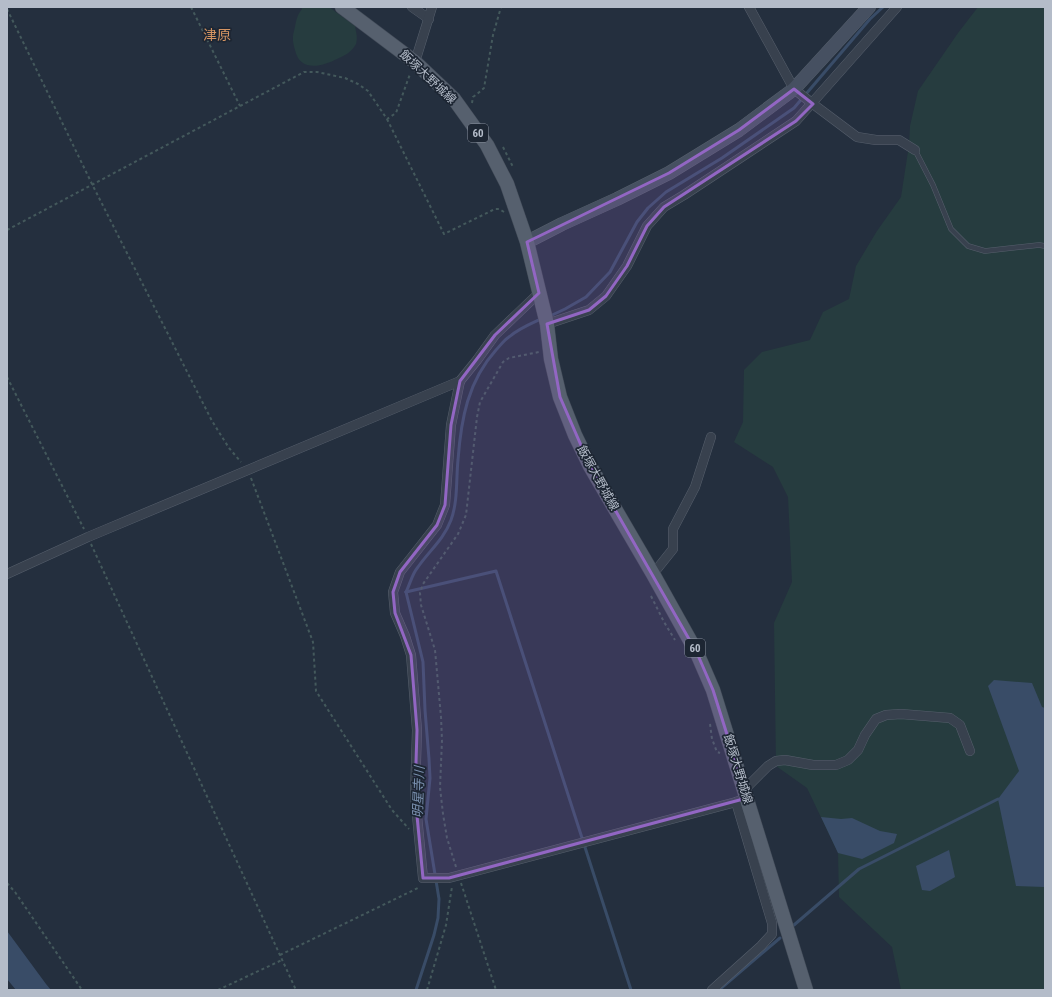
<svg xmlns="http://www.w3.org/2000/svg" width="1052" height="997" font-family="'Roboto Condensed','Noto Sans JP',sans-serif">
	<rect width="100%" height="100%" fill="#242f3e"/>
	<g fill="#263c3f">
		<path d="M 301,7 L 329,7 L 355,26 C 356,32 358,38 356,44 C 352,52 344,56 337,59 C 321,67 300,72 295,50 C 293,43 292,38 294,31 C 296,23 296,16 302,9 Z"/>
		<polygon points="978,7 1045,7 1045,990 901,990 892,947 839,897 838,853 807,788 776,766 774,623 792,582 788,497 773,467 734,442 743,422 744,370 762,352 810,340 823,312 849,299 856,266 877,231 901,197 909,145 910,126 918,91 958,33"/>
	</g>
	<g fill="#394c67">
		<polygon points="994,680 1032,683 1042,707 1045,708 1045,886 1044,887 1016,886 998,799 1019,771 988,686"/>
		<polygon points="821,817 841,819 852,818 880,831 897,834 894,843 862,859 838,853"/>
		<polygon points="949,850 955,877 930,891 922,890 916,866"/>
		<polygon points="7,931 46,984 51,990 16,990 7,979"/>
	</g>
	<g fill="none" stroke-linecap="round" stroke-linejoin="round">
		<g stroke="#394c67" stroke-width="3">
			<polyline points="550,316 565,309 586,297 610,272 637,222 648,208 666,192 722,158 794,108 870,19 883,7"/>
			<path d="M 406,592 C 410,584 412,574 418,567 C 429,551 444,539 451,520 C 458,501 456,480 458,460 C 461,419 468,381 496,350 C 500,346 504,340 509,337 C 518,329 530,324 541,319"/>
			<polyline points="406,592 496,571 631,990"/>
			<polyline points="406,592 423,662 425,710 429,759 430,778 426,819 439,899 438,918 434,935 416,990"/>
			<polyline points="794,925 859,869 998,799"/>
			<polyline points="719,990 780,938"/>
		</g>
		<defs>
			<polyline id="lane" points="915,150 933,185 951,229 968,246 985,251 1039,245 1045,246"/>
			<g id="street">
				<polyline points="412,7 429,19"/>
				<polyline points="749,7 794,89 813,104 857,137 876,140 899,140 915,150"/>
				<polyline points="415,62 432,7"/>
				<polyline points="547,324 589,310 606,296 627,266 647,226 664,207 684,195 796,121 897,7"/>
				<polyline points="460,381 451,425 445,505 437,525 400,572 393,592 395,613 405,636 411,655 417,730 415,795 423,878 449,878 736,802 747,798"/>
				<polyline points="7,574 88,537 460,381 477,360 495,335 539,293"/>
				<polyline points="653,574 673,549 673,529 695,487 711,437"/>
				<polyline points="744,790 768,766 776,761 785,760 813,765 836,765 848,760 858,750 865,735 876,719 886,715 901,714 950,718 960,725 970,751"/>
				<polyline points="712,990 761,946 772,934 772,923 736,802"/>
			</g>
			<polyline id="secondary" points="527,242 562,224 617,199 669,173 739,130 794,89 869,7"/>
			<polyline id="primary" points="342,7 415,62 454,99 487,145 507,184 527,242 547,324 551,359 560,397 575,435 590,466 653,574 697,653 713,690 806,990"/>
		</defs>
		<use href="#lane" stroke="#565f6c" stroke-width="5.5"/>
		<use href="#street" stroke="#565f6c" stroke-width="10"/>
		<use href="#secondary" stroke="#565f6c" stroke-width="14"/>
		<use href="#primary" stroke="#414a57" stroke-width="15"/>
		<g stroke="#44595c" stroke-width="2" stroke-dasharray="3 3" stroke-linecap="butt">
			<polyline points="191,7 240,106"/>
			<polyline points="7,9 92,184 212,421 229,448 241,462"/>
			<polyline points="472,103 473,97 477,94 484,88 493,35 501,7"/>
			<polyline points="387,119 444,234 495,209 499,209 504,212"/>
			<polyline points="503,147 513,167"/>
			<polyline points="7,230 304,72 317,72 345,78 358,84 368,91 387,119 396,113 410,74"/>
			<polyline points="7,377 84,529"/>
			<polyline points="251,478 313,642 316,691 392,810 409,829"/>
			<polyline points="91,544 296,990"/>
			<polyline points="651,596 664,622 675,640"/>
			<polyline points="710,724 712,739 717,752 720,753"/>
			<polyline points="456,867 447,838 443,814 440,787 442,740 441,717 435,650 421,605 420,593 423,584 458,534 466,515 477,417 480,402 503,362 509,358 539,352"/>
			<polyline points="7,883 15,892 82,990"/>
			<polyline points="461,883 496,990"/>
			<polyline points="280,955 420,887"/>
			<polyline points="218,990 282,960"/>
			<polyline points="427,990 446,925 451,893 452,887"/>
		</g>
		<use href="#lane" stroke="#38414e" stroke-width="4.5"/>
		<use href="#street" stroke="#38414e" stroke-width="9"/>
		<use href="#secondary" stroke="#465061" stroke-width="13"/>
		<use href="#primary" stroke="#56606e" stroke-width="14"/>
	</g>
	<path fill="#9266c3" fill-opacity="0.2" stroke="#9266c3" stroke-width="3" stroke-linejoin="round" d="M 794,89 L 813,104 L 796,121 L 664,207 L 647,226 L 627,266 L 606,296 L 589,310 L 547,324 L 560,397 L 590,466 L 697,653 L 713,690 L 747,798 L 449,878 L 423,878 L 415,795 L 417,730 L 411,655 L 395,613 L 393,592 L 400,572 L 437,525 L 445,505 L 451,425 L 460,381 L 495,335 L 539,293 L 527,242 L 669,173 L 739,130 Z"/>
	<g text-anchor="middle" stroke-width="3.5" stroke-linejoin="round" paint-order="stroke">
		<g fill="#1d2633" stroke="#878f9c" stroke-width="1">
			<rect x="468" y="124" width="20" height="18" rx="3"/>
			<rect x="685" y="639" width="20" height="18" rx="3"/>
		</g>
		<g font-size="11" font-weight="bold" fill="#b4bcc9">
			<text x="478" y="137">60</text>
			<text x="695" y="652">60</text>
		</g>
		<g font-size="12" fill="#b4bcc9" stroke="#1d2633">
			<text transform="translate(428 77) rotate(43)" y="4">飯塚大野城線</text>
			<text transform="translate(598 478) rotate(61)" y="4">飯塚大野城線</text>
			<text transform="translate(738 769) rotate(73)" y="4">飯塚大野城線</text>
		</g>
		<g font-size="13" font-style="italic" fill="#7c92b1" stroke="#1d2633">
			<text transform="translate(418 792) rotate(-88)" y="5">明星寺川</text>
		</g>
		<g font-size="14" fill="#d59563" stroke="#1d2633">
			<text x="217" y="40">津原</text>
		</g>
	</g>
	<rect width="1052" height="997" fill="none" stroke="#b4bcc9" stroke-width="16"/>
</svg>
